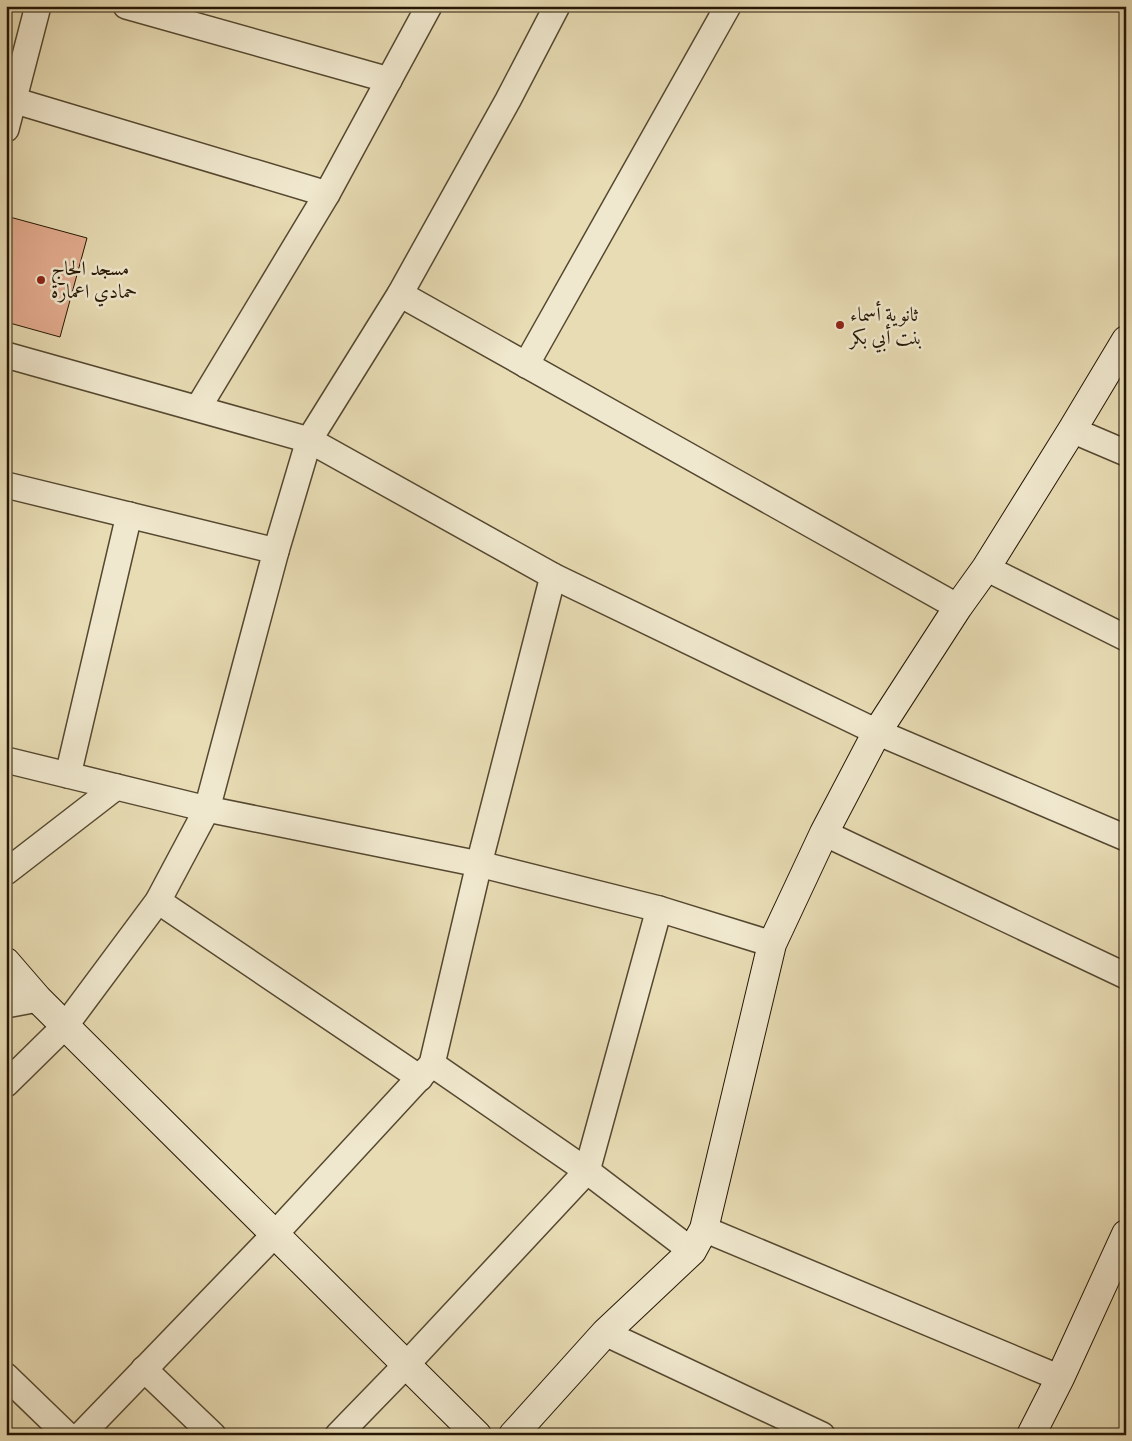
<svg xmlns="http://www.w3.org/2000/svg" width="1132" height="1441" font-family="'IM FELL English',Amiri,serif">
	<rect width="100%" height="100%" fill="#e8dcb4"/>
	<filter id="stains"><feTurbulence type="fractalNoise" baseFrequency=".004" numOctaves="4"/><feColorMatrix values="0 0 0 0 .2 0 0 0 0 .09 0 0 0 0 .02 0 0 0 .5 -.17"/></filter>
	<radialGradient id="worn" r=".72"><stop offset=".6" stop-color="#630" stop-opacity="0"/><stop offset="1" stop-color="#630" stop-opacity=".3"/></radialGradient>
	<polygon fill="#e4ad90" stroke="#241604" points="6,216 87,238 60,337 6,322"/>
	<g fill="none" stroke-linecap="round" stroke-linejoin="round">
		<defs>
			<g id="street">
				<polyline points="126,6 389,80"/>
				<polyline points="6,98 327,194"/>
				<polyline points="6,129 38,6"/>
				<polyline points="400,294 958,607"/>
				<polyline points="6,355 309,440 553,576 877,732 1126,838"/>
				<polyline points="526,365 728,6"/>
				<polyline points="198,408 327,194 429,6"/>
				<polyline points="1072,430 1126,453"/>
				<polyline points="6,485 276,551"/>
				<polyline points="986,568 1126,638"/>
				<polyline points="6,760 207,809 479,864 659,909 772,944"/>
				<polyline points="68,775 129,515"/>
				<polyline points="824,833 1126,976"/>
				<polyline points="6,872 116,787"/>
				<polyline points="158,901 420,1078"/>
				<polyline points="6,1005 38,999"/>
				<polyline points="432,1064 587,1171 692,1251"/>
				<polyline points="6,1084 65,1026 158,901 207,809 276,551 309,440 400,294 508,100 557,6"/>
				<polyline points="704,1229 1060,1378"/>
				<polyline points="605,1333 822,1435"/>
				<polyline points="144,1369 213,1435"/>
				<polyline points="6,1376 67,1435"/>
				<polyline points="81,1435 275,1234 432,1064 479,864 553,576"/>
				<polyline points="338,1435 406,1365 587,1171 659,909"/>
			</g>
			<g id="secondary">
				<polyline points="6,962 38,999 477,1435"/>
				<polyline points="513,1435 605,1333 692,1251 704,1229 772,944 824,833 877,732 958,607 986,568 1072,430 1126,340"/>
				<polyline points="1031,1435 1060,1378 1126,1234"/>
			</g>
		</defs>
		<use href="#street" stroke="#554830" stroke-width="28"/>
		<use href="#secondary" stroke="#241604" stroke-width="30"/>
		<use href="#street" stroke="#f0e8ce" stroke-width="25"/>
		<use href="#secondary" stroke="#f0e8ce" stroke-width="28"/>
	</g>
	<g fill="#8f2418" stroke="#f0e8ce" stroke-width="2">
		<circle cx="41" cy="280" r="5"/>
		<circle cx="840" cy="325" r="5"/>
	</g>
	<g text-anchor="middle" stroke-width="5" stroke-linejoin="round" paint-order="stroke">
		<g font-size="20" fill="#241604" stroke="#f0e8ce" text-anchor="start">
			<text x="51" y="275">مسجد الحاج<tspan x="51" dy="23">حمادي اعمارة</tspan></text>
			<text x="850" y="321">ثانوية أسماء<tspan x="850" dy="23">بنت أبي بكر</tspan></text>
		</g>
	</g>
	<rect width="1132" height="1441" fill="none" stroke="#e8dcb4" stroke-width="25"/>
	<rect x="8" y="8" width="1117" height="1426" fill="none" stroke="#241604" stroke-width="2.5"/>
	<rect x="12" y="12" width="1107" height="1416" fill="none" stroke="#241604"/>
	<rect width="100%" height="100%" filter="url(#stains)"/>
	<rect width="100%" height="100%" fill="url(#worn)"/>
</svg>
